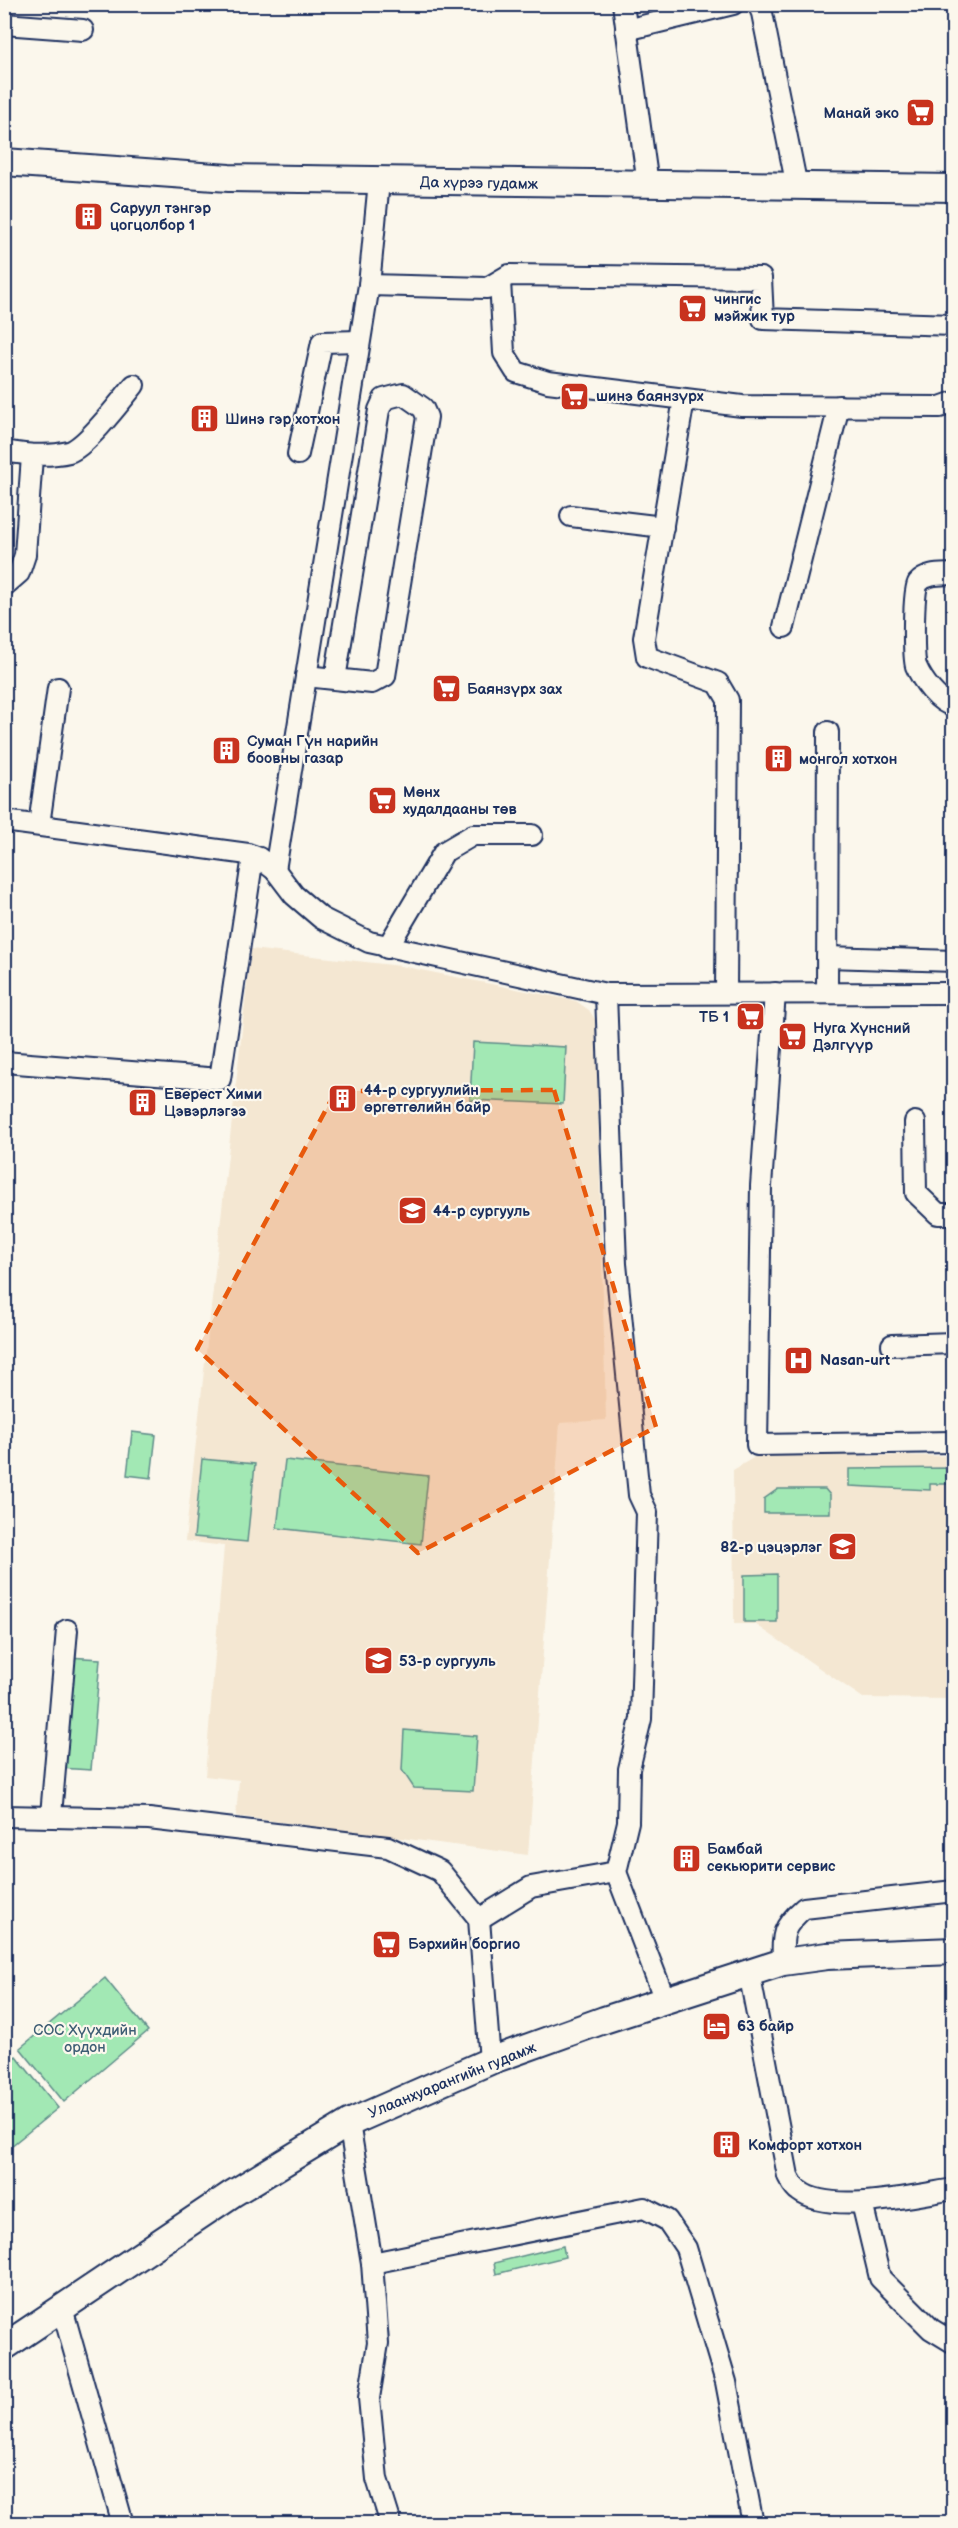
<svg xmlns="http://www.w3.org/2000/svg" width="958" height="2528" font-family="'Balsamiq Sans',sans-serif">
	<rect width="100%" height="100%" fill="#fbf7ec"/>
	<filter id="ink" filterUnits="userSpaceOnUse"><feTurbulence type="fractalNoise" baseFrequency=".0167" numOctaves="2"/><feDisplacementMap in="SourceGraphic" scale="12" xChannelSelector="R" yChannelSelector="G"/><feConvolveMatrix kernelMatrix="1 2 1 2 8 2 1 2 1" color-interpolation-filters="sRGB"/></filter>
	<g filter="url(#ink)">
		<g fill="#f4e7d2">
			<polygon points="251,949 401,966 576,1001 589,1010 596,1021 606,1420 560,1423 528,1855 236,1816 239,1780 205,1776 224,1546 185,1541"/>
			<polygon points="758,1455 953,1456 953,1699 863,1698 755,1624 734,1624 733,1470"/>
		</g>
		<g fill="#a2e8b4" stroke="#5e8c89" stroke-width="1.5">
			<polygon points="473,1042 566,1047 563,1104 470,1100"/>
			<polygon points="132,1432 156,1435 151,1478 127,1475"/>
			<polygon points="202,1459 255,1464 247,1542 194,1537"/>
			<polygon points="285,1460 428,1476 421,1544 277,1528"/>
			<polygon points="953,1468 953,1484 930,1484 930,1490 849,1486 849,1469"/>
			<polygon points="778,1489 825,1489 830,1495 830,1513 764,1513 764,1499"/>
			<polygon points="777,1574 777,1622 744,1622 744,1575"/>
			<polygon points="68,1657 100,1659 91,1770 59,1768"/>
			<polygon points="404,1730 477,1736 473,1791 414,1788 402,1770"/>
			<polygon points="105,1978 148,2031 64,2102 20,2048"/>
			<polygon points="16,2056 58,2108 5,2151 5,2065"/>
			<polygon points="563,2246 565,2257 496,2274 494,2263"/>
		</g>
		<g fill="none" stroke-linecap="round" stroke-linejoin="round">
			<defs>
				<g id="minor">
					<polyline points="623,4 648,185"/>
					<polyline points="758,4 762,13 797,187"/>
					<polyline points="4,24 83,30"/>
					<polyline points="626,30 733,4"/>
					<polyline points="500,281 504,353 516,372 548,382 742,406 940,407 954,402"/>
					<polyline points="369,285 487,288 509,275 761,278 763,319 954,325"/>
					<polyline points="684,399 644,638 647,657 718,683 728,700 726,993"/>
					<path d="M 4,451 C 26,455 48,457 69,452 C 86,447 122,400 134,385"/>
					<polyline points="298,454 322,342 359,341"/>
					<polyline points="571,516 663,527"/>
					<path d="M 954,574 C 942,575 927,573 918,583 C 913,590 913,656 916,666 C 922,680 938,703 954,706"/>
					<polyline points="4,586 19,573 25,555 32,456"/>
					<polyline points="784,627 839,406"/>
					<polyline points="306,676 372,683 385,676 427,417 423,408 403,394 384,399 379,410 335,679"/>
					<polyline points="4,821 248,854 259,858 275,870 294,895 321,918 369,942 606,994 954,993"/>
					<polyline points="39,825 58,688"/>
					<polyline points="275,870 369,285 379,181"/>
					<polyline points="387,948 444,852 473,835 532,835"/>
					<polyline points="827,957 954,961"/>
					<polyline points="775,993 761,1186 757,1445 954,1442"/>
					<polyline points="827,993 828,732"/>
					<polyline points="4,1062 220,1079 253,856"/>
					<polyline points="915,1122 916,1193 938,1214 954,1214"/>
					<polyline points="892,1345 954,1343"/>
					<polyline points="51,1815 67,1630"/>
					<polyline points="4,1816 149,1819 388,1847 440,1871 479,1919 490,2061"/>
					<polyline points="616,1872 665,2000"/>
					<polyline points="479,1919 531,1887 616,1872 628,1822 629,1769 641,1719 647,1512 639,1495 616,1264 606,994"/>
					<path d="M 783,1962 C 782,1934 782,1927 804,1908 L 954,1891"/>
					<path d="M 749,1972 L 788,2176 C 791,2181 794,2188 799,2191 C 830,2215 916,2195 954,2189"/>
					<polyline points="349,2123 372,2263 378,2343 369,2398 377,2479 391,2524"/>
					<polyline points="862,2203 880,2278 931,2329 954,2343"/>
					<polyline points="372,2263 644,2208 667,2220 686,2248 726,2382 753,2524"/>
					<polyline points="62,2308 123,2524"/>
				</g>
				<g id="major">
					<polyline points="4,162 229,178 954,188"/>
					<polyline points="4,2347 232,2194 349,2123 490,2061 604,2020 783,1962 827,1956 954,1951"/>
				</g>
			</defs>
			<use href="#minor" stroke="#1b2f5e" stroke-width="24"/>
			<use href="#major" stroke="#1b2f5e" stroke-width="30"/>
			<use href="#minor" stroke="#fbf7ec" stroke-width="20"/>
			<use href="#major" stroke="#fbf7ec" stroke-width="26"/>
		</g>
	</g>
	<path fill="#e8590c" fill-opacity="0.2" stroke="#e8590c" stroke-width="4.5" stroke-dasharray="12 8" stroke-linejoin="round" d="M 554,1090 L 656,1427 L 418,1553 L 197,1349 L 336,1091 Z"/>
	<defs>
		<symbol id="supermarket-square" viewBox="-11 -11 22 22"><rect x="-9" y="-9" width="18" height="18" rx="4" fill="#c8321e" stroke="#fbf7ec"/><path d="M-6-5.5h2.5l.6 2H6L4.5 2H-2.5L-4.4-4H-6ZM-1.5 3.2a1.3 1.3 0 1 0 .1 0ZM3 3.2a1.3 1.3 0 1 0 .1 0Z" fill="#fff"/></symbol>
		<symbol id="building-square" viewBox="-11 -11 22 22"><rect x="-9" y="-9" width="18" height="18" rx="4" fill="#c8321e" stroke="#fbf7ec"/><path d="M-4-6H4V6H1V3H-1V6H-4ZM-2.5-4.3h1.7v1.8h-1.7ZM.8-4.3h1.7v1.8H.8ZM-2.5-1h1.7V.8h-1.7ZM.8-1h1.7V.8H.8Z" fill="#fff"/></symbol>
		<symbol id="school-square" viewBox="-11 -11 22 22"><rect x="-9" y="-9" width="18" height="18" rx="4" fill="#c8321e" stroke="#fbf7ec"/><path d="M0-5L7-2L0 1L-7-2ZM-4 1L0 2.5L4 1V4Q0 6-4 4Z" fill="#fff"/></symbol>
		<symbol id="hospital-square" viewBox="-11 -11 22 22"><rect x="-9" y="-9" width="18" height="18" rx="4" fill="#c8321e" stroke="#fbf7ec"/><path d="M-5-5h3v3.5h4V-5h3V5h-3V1.5h-4V5h-3Z" fill="#fff"/></symbol>
		<symbol id="hotel-square" viewBox="-11 -11 22 22"><rect x="-9" y="-9" width="18" height="18" rx="4" fill="#c8321e" stroke="#fbf7ec"/><path d="M-6-4.5h1.5V1H6V5H4.5V3h-9V5H-6ZM-4 0a1.8 1.8 0 1 1 3.6 0ZM.5 0V-2.5h3Q6-2.5 6 0Z" fill="#fff"/></symbol>
	</defs>
	<g fill-rule="evenodd">
		<use href="#supermarket-square" x="904" y="96" width="33" height="33"/>
		<use href="#building-square" x="72" y="200" width="33" height="33"/>
		<use href="#supermarket-square" x="676" y="292" width="33" height="33"/>
		<use href="#supermarket-square" x="558" y="380" width="33" height="33"/>
		<use href="#building-square" x="188" y="402" width="33" height="33"/>
		<use href="#supermarket-square" x="430" y="672" width="33" height="33"/>
		<use href="#building-square" x="210" y="734" width="33" height="33"/>
		<use href="#building-square" x="762" y="742" width="33" height="33"/>
		<use href="#supermarket-square" x="366" y="784" width="33" height="33"/>
		<use href="#supermarket-square" x="734" y="1000" width="33" height="33"/>
		<use href="#supermarket-square" x="776" y="1020" width="33" height="33"/>
		<use href="#building-square" x="326" y="1082" width="33" height="33"/>
		<use href="#building-square" x="126" y="1086" width="33" height="33"/>
		<use href="#school-square" x="396" y="1194" width="33" height="33"/>
		<use href="#hospital-square" x="782" y="1344" width="33" height="33"/>
		<use href="#school-square" x="826" y="1530" width="33" height="33"/>
		<use href="#school-square" x="362" y="1644" width="33" height="33"/>
		<use href="#building-square" x="670" y="1842" width="33" height="33"/>
		<use href="#supermarket-square" x="370" y="1928" width="33" height="33"/>
		<use href="#hotel-square" x="700" y="2010" width="33" height="33"/>
		<use href="#building-square" x="710" y="2128" width="33" height="33"/>
	</g>
	<g text-anchor="middle" stroke-width="4.5" stroke-linejoin="round" paint-order="stroke">
		<g font-size="15" font-weight="bold" fill="#1b2f5e" stroke="#fbf7ec" text-anchor="start">
			<text x="899" y="118" text-anchor="end">Манай эко</text>
			<text x="110" y="213">Саруул тэнгэр<tspan x="110" dy="17">цогцолбор 1</tspan></text>
			<text x="714" y="304">чингис<tspan x="714" dy="17">мэйжик тур</tspan></text>
			<text x="596" y="401">шинэ баянзүрх</text>
			<text x="225" y="424">Шинэ гэр хотхон</text>
			<text x="467" y="694">Баянзүрх зах</text>
			<text x="247" y="746">Суман Гүн нарийн<tspan x="247" dy="17">боовны газар</tspan></text>
			<text x="799" y="764">монгол хотхон</text>
			<text x="403" y="797">Мөнх<tspan x="403" dy="17">худалдааны төв</tspan></text>
			<text x="729" y="1022" text-anchor="end">ТБ 1</text>
			<text x="813" y="1033">Нуга Хүнсний<tspan x="813" dy="17">Дэлгүүр</tspan></text>
			<text x="364" y="1095">44-р сургуулийн<tspan x="364" dy="17">өргөтгөлийн байр</tspan></text>
			<text x="164" y="1099">Еверест Хими<tspan x="164" dy="17">Цэвэрлэгээ</tspan></text>
			<text x="433" y="1216">44-р сургууль</text>
			<text x="820" y="1365">Nasan-urt</text>
			<text x="822" y="1552" text-anchor="end">82-р цэцэрлэг</text>
			<text x="399" y="1666">53-р сургууль</text>
			<text x="707" y="1854">Бамбай<tspan x="707" dy="17">секьюрити сервис</tspan></text>
			<text x="408" y="1949">Бэрхийн боргио</text>
			<text x="737" y="2031">63 байр</text>
			<text x="748" y="2150">Комфорт хотхон</text>
		</g>
		<g font-size="15" fill="#1b2f5e" stroke="#fbf7ec">
			<text transform="translate(479 183) rotate(1)" y="5">Да хүрээ гудамж</text>
			<text transform="translate(452 2080) rotate(-22)" y="5">Улаанхуарангийн гудамж</text>
		</g>
		<g font-size="15" fill="#3d5d74" stroke="#fbf7ec">
			<text x="85" y="2035">СОС Хүүхдийн<tspan x="85" dy="17">ордон</tspan></text>
		</g>
	</g>
	<rect width="958" height="2528" fill="none" stroke="#fbf7ec" stroke-width="24"/>
	<rect x="12" y="12" width="934" height="2504" fill="none" stroke="#1b2f5e" stroke-width="2" filter="url(#ink)"/>
</svg>
